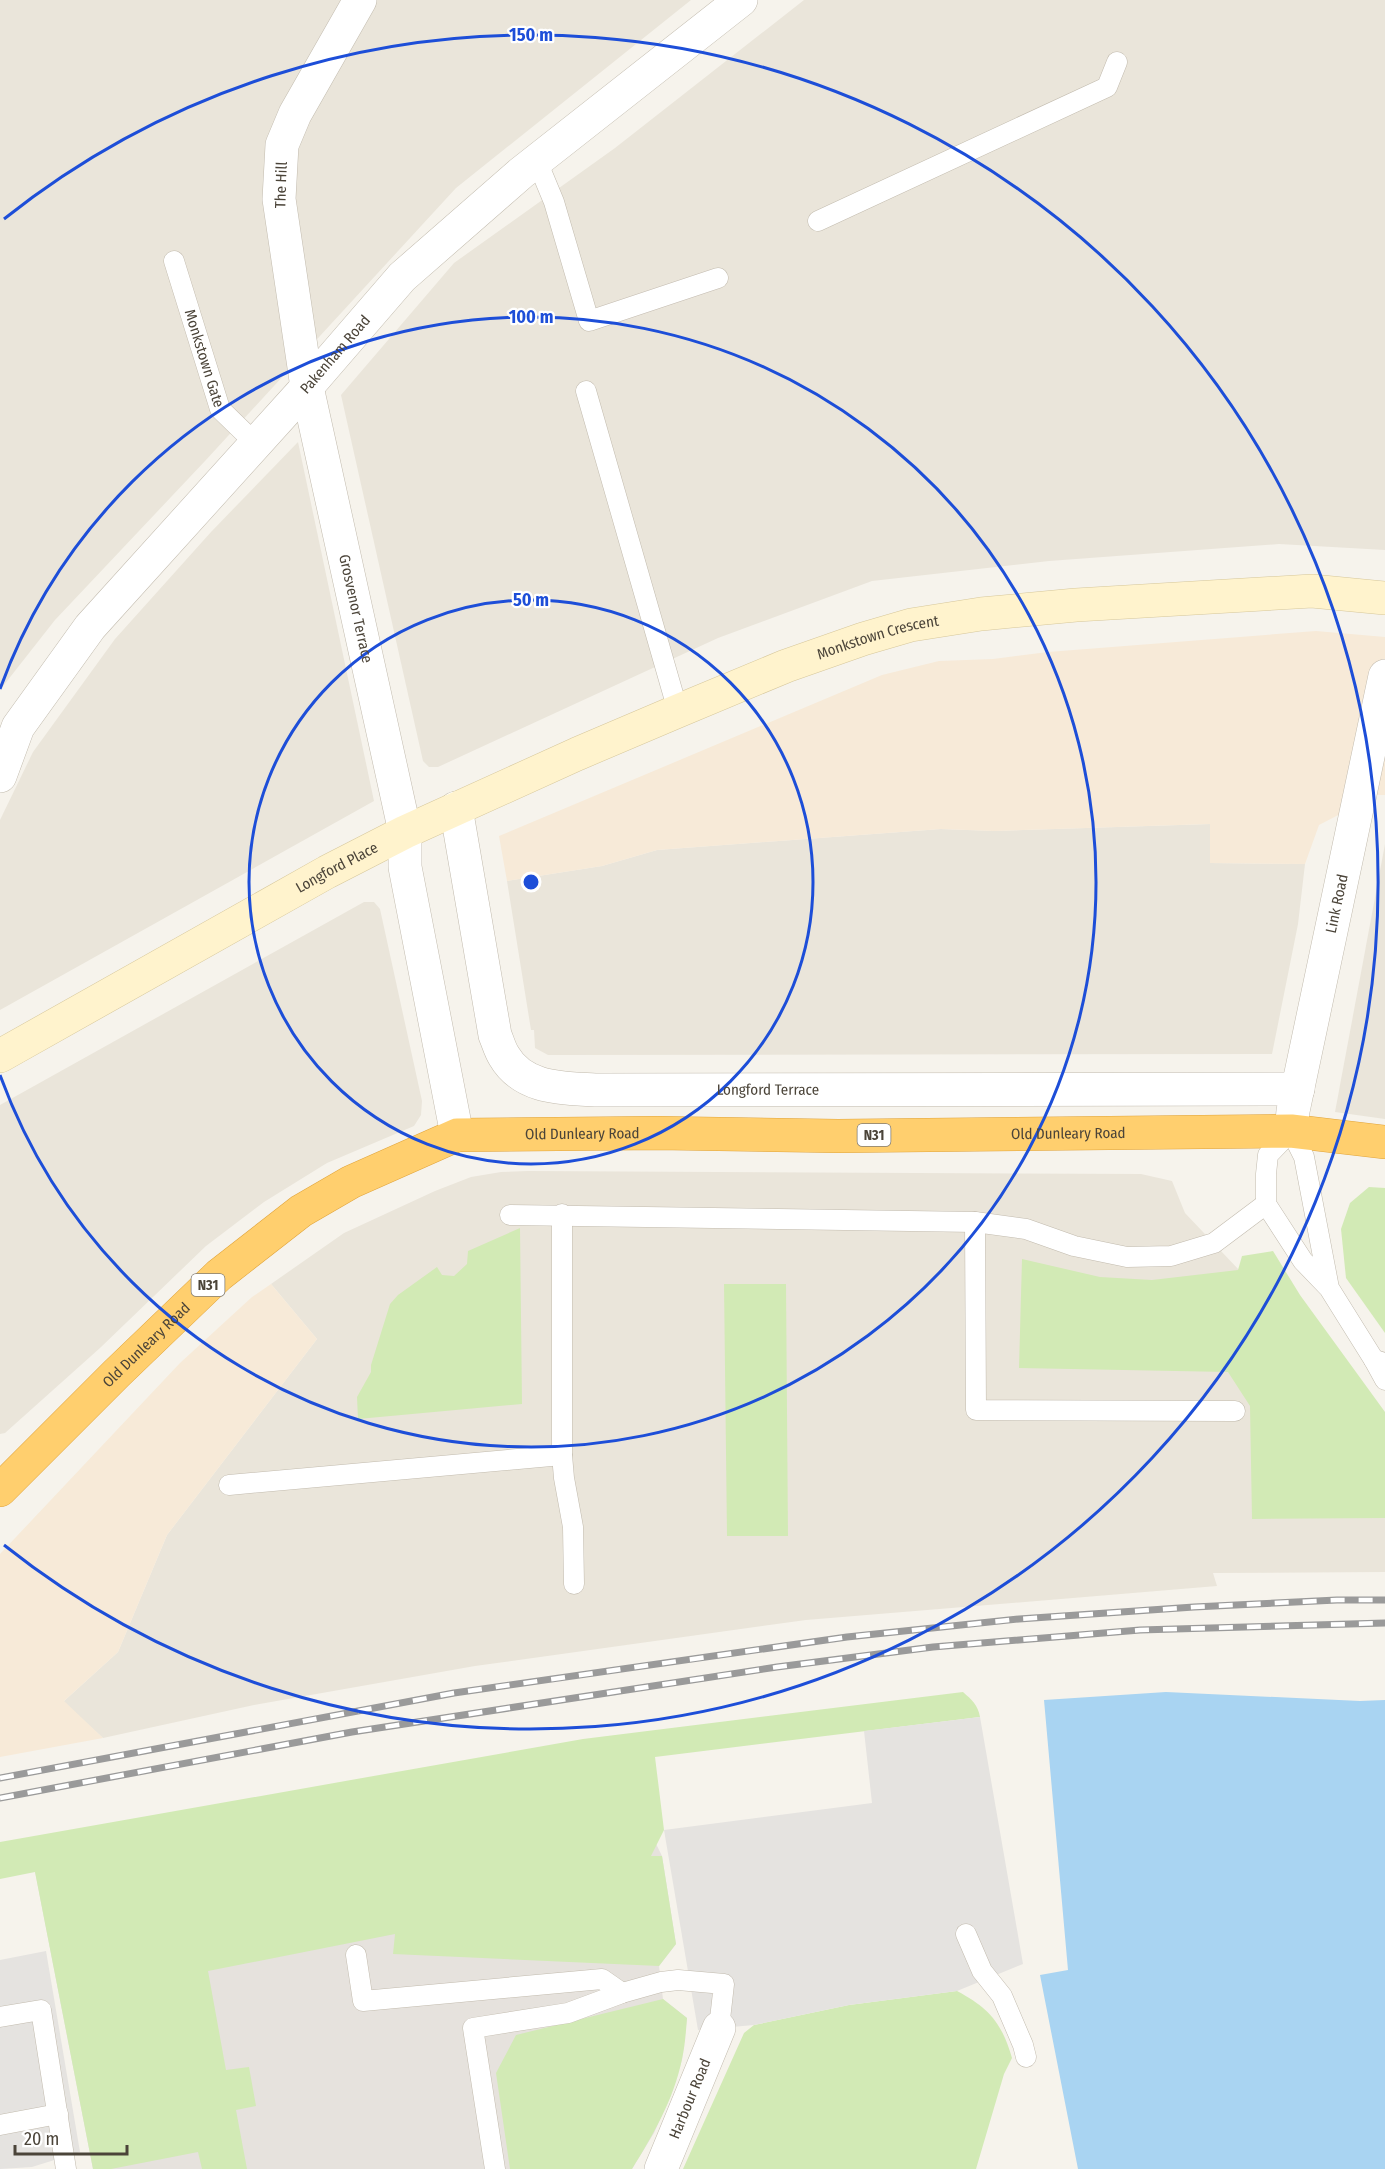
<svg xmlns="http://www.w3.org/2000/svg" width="1385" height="2169" font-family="'Fira Sans Condensed',sans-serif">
	<rect width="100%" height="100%" fill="#f6f3ec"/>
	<g fill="#eae5da">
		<polygon points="0,0 691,0 456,188 205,461 55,620 0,690"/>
		<polygon points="804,0 1385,0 1385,550 1279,544 1049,561 872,581 718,638 438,767 429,767 423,761 341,395 454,263 615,148"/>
		<polygon points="298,442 374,801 0,1010 0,820 33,752 115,639 211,532"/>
		<polygon points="1211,824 1210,863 1305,864 1298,924 1272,1054 548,1055 535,1048 534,1030 531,1030 507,881 602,866 657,850 941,829 994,831"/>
		<polygon points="1385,844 1385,1119 1335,1112"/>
		<polygon points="364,902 374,902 380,909 422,1101 421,1115 414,1126 327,1163 264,1202 206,1246 100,1348 5,1433 0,1434 0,1105"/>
		<polygon points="528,1171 1141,1174 1172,1181 1185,1213 1239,1270 1385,1518 1385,1572 1213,1573 1217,1586 806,1620 475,1666 254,1705 103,1738 63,1702 118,1652 167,1535 317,1339 271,1284 344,1233 435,1191 471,1177 501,1172"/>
	</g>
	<g fill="#f7ead8">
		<polygon points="1316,631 1385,637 1385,795 1377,795 1319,825 1305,864 1210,863 1210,824 994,831 941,829 657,850 602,866 507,881 499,836 882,675 939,661 993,659 1048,652"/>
		<polygon points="271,1284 317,1339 167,1535 118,1652 64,1701 103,1738 0,1757 0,1554 180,1363 252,1297"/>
	</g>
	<polygon fill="#e6e2dd" points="629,1789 662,1856 676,1944 659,1966 663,1999 687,2018 682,2060 670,2097 654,2133 632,2169 93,2169 31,1851"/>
	<g fill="#d2eab5">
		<polygon points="1369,1187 1385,1188 1385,1333 1346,1278 1341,1229 1350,1203"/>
		<polygon points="520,1228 522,1404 358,1419 357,1397 371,1372 371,1365 390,1304 398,1295 437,1267 442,1275 454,1276 467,1264 468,1251"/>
		<polygon points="1273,1251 1300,1295 1385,1412 1385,1518 1252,1519 1250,1406 1228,1372 1019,1368 1022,1259 1100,1277 1152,1280 1238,1270 1242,1256"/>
		<polygon points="724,1284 786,1284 788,1536 727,1536"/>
		<path d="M 963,1692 C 972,1700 978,1705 980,1717 L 655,1757 L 664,1830 L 651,1856 L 662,1856 L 676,1944 L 659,1966 L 393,1954 L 395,1934 L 208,1971 L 226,2070 L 249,2067 L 256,2106 L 236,2110 L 247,2169 L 202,2169 L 198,2152 L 111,2169 L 93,2169 L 35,1872 L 0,1879 L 0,1842 L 583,1739 Z"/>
		<path d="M 957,1991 C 989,2008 1002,2023 1012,2058 L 1004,2074 L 976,2169 L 683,2169 L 744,2033 L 754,2025 L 849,2005 Z"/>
		<path d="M 663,1999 L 687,2018 C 686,2031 685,2046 682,2059 C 674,2099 653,2135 632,2169 L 510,2169 L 496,2073 L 516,2035 Z"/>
	</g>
	<g fill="#e5e3e0">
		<polygon points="980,1717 1023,1964 957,1991 849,2005 754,2025 698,2030 664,1830 872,1803 864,1731"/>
		<polygon points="46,1951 80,2152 32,2167 0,2169 0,1960"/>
	</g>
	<polygon fill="#a9d4f2" points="1166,1692 1360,1701 1385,1700 1385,2169 1078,2169 1040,1975 1068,1970 1044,1700"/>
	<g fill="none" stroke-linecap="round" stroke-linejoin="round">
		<defs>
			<g id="lane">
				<polyline points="537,161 554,202 589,321 718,278"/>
				<polyline points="818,221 1107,87 1117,62"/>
				<path id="s1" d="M 174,261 L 220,409 L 255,443"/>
				<polyline points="586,391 678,711"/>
				<polyline points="562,1214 562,1455 564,1478 573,1527 574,1584"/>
				<polyline points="510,1215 975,1222 1026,1229 1074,1246 1127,1257 1171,1256 1214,1243 1266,1204"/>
				<polyline points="975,1222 976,1410 1235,1411"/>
				<polyline points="1329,1288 1304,1157 1291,1131 1268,1155 1266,1174 1266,1204 1303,1261 1329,1288 1374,1360"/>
				<polyline points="1385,1363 1374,1360 1385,1380"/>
				<polyline points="229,1485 562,1455"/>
				<polyline points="966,1934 982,1971 1002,1996 1023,2045 1026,2057"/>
				<polyline points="356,1955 363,2001 602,1979 622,1993"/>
				<polyline points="0,2017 41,2010 66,2169"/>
				<polyline points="0,2125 58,2114"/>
				<polyline points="495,2169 473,2028 568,2013 622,1993 661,1982 678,1980 724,1984 719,2028"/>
			</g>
			<g id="street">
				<path id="s2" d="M 360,0 L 295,114 L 282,145 L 279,199 L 307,387 L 405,832 L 405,867 L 457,1135"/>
				<path id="s3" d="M 0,776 L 18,727 L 90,627 L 307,387 L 402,277 L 521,173 L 741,0"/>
				<path id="s4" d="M 456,808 L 495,1035 C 498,1042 500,1050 504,1056 C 523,1089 562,1088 595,1090 L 1298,1089"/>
				<path id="s5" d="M 1291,1131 L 1293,1111 L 1385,676"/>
				<path id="s6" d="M 661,2169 L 719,2028"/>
			</g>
			<g id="secondary">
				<path id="s7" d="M 0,1056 L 327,872 L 405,832 L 577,754 L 678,711 L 786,666 L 863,639 L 911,625 L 981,614 L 1076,605 L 1312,591 L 1385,598"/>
			</g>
			<g id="highway">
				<path id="s8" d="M 0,1490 L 117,1373 L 219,1275 L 301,1211 L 351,1182 L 457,1135 L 658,1133 L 838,1136 L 1291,1131 L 1385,1142"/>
			</g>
		</defs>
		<use href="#lane" stroke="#c2bbae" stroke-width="21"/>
		<use href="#street" stroke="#c2bbae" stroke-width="34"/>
		<use href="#secondary" stroke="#d6c79b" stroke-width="34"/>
		<use href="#highway" stroke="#e0a43c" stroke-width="34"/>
		<use href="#lane" stroke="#fff" stroke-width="20"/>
		<use href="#street" stroke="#fff" stroke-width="33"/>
		<use href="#secondary" stroke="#fff3cd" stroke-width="33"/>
		<use href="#highway" stroke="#ffcf6e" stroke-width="33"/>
		<defs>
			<g id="rail">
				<polyline points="0,1778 454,1693 847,1637 1019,1619 1194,1607 1337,1600 1385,1600"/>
				<polyline points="0,1798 352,1732 777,1667 933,1647 1140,1630 1385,1623"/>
			</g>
		</defs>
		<use href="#rail" stroke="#9a9a9a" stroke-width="7"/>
		<use href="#rail" stroke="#fff" stroke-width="4.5" stroke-dasharray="14" stroke-linecap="butt"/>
	</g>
	<g fill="none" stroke="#1d4ed8" stroke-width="3">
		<circle cx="531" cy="882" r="282"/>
		<path d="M0 689A565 565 0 1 1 0 1075"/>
		<path d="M4 219A847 847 0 1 1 4 1545"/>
	</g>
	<g text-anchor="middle" stroke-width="4.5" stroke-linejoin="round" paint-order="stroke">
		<g fill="#fff" stroke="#817c74" stroke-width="1.5">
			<rect x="857.5" y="1124" width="33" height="22" rx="4.5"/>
			<rect x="191.5" y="1274" width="33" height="22" rx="4.5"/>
		</g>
		<g font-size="14" font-weight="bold" fill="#4b4439">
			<text x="874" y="1140">N31</text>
			<text x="208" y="1290">N31</text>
		</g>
		<g font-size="15" fill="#4b4439" stroke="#fff">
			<text transform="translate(281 185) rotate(-88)" y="5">The Hill</text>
			<text dy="5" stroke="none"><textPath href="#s3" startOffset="542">Pakenham Road</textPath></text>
			<text dy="5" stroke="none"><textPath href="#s1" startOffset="102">Monkstown Gate</textPath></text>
			<text dy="5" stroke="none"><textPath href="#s2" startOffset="636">Grosvenor Terrace</textPath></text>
			<text dy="5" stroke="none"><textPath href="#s7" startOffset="975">Monkstown Crescent</textPath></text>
			<text dy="5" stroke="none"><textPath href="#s7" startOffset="386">Longford Place</textPath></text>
			<text dy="5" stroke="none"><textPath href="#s5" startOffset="232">Link Road</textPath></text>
			<text dy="5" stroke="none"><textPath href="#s4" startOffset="528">Longford Terrace</textPath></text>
			<text dy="5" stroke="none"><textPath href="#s8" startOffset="710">Old Dunleary Road</textPath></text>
			<text dy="5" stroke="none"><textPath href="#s8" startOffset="1196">Old Dunleary Road</textPath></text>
			<text dy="5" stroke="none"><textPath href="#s8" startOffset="206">Old Dunleary Road</textPath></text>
			<text dy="5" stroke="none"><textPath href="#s6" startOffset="76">Harbour Road</textPath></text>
		</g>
	</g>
	<circle cx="531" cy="882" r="9" fill="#1d4ed8" stroke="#fff" stroke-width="3"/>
	<g font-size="18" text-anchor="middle" font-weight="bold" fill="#1d4ed8" stroke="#fff" stroke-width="4.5" stroke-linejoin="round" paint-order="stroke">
		<text x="531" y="41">150 m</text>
		<text x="531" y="323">100 m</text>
		<text x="531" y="606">50 m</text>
	</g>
	<path d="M15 2145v9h112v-9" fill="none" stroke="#4b4439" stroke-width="3"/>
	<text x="24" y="2145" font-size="18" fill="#4b4439" stroke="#ffffff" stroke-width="4.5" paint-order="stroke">20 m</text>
</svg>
